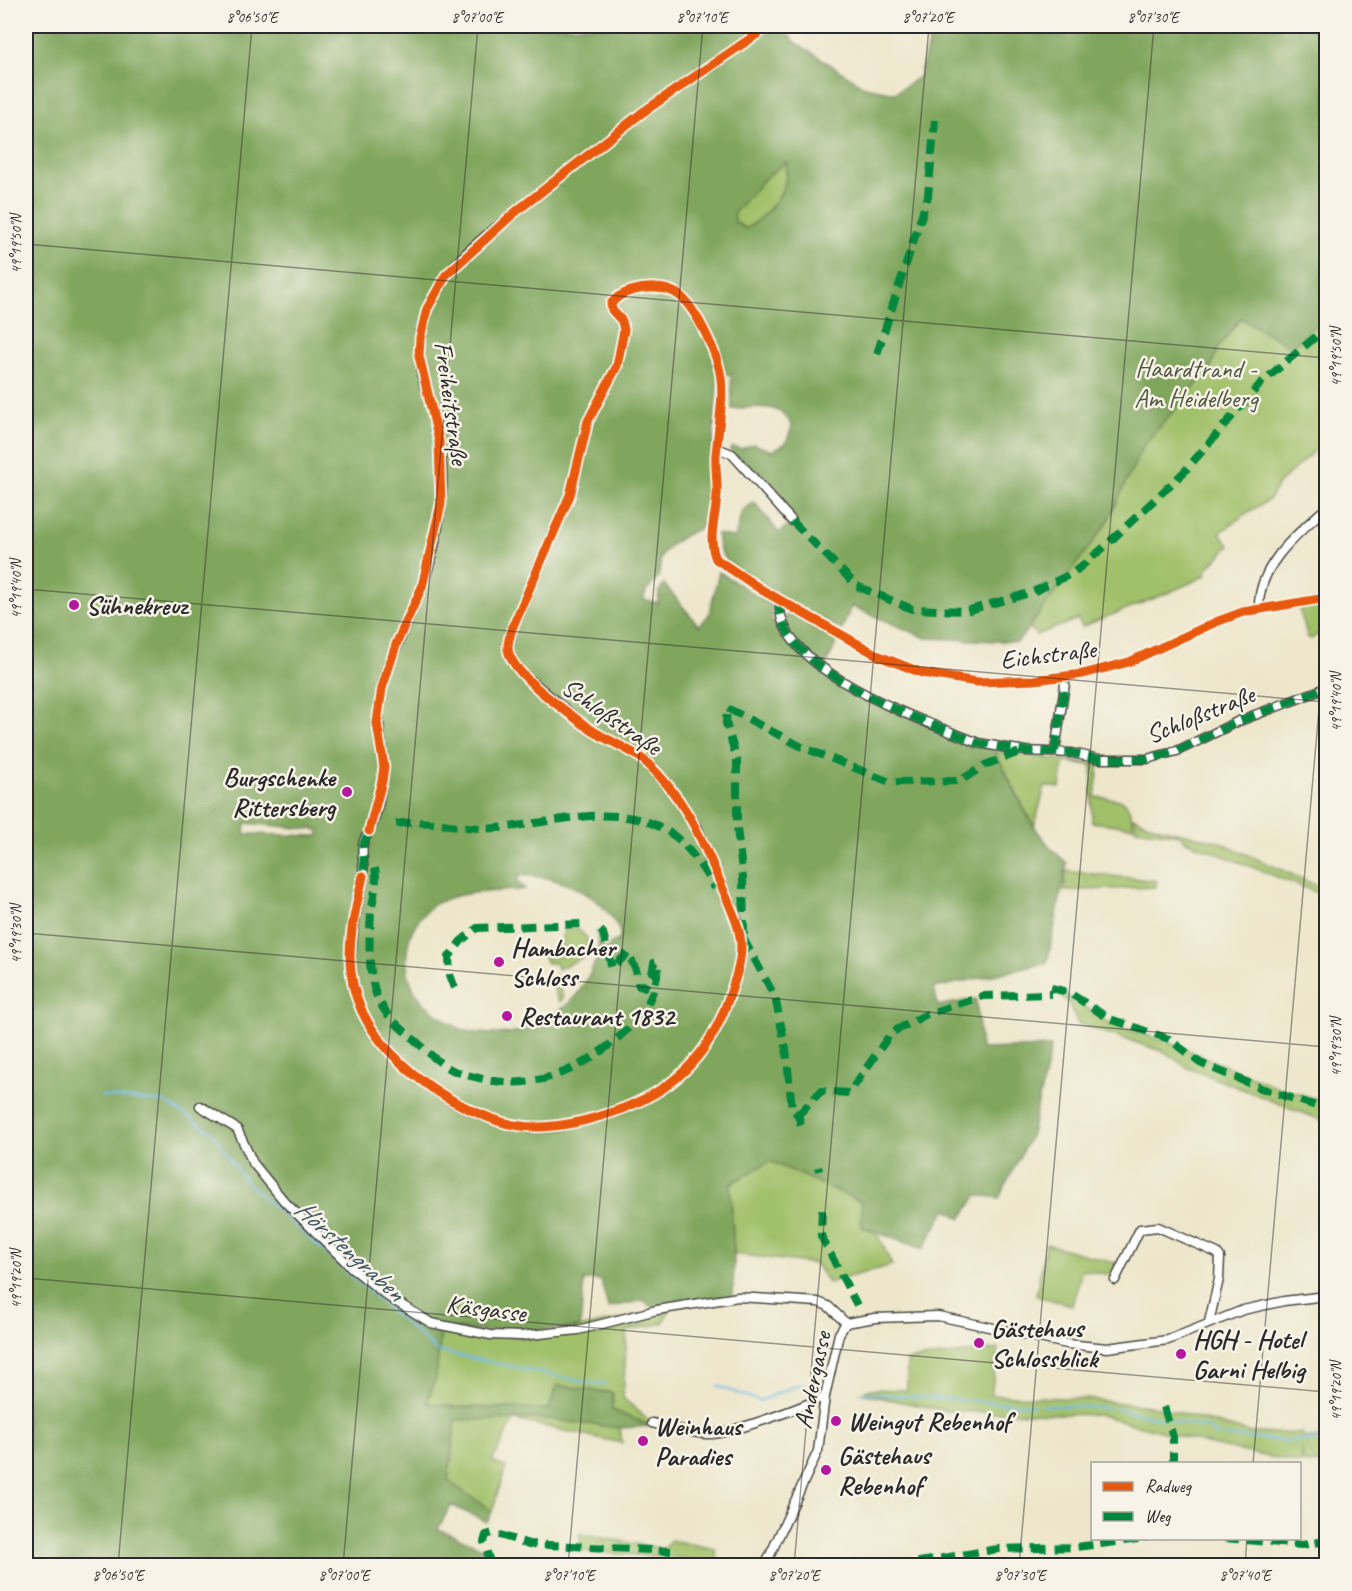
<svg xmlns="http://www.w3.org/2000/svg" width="1352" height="1591" font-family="Caveat,sans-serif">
	<rect width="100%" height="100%" fill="#f7f3e8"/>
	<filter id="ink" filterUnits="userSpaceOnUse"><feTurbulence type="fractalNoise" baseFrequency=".0167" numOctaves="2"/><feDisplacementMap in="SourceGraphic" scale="12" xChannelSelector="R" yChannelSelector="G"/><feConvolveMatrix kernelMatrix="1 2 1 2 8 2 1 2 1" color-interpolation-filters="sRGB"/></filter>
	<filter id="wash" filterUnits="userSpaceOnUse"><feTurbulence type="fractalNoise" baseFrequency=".008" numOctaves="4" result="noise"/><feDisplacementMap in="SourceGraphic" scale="24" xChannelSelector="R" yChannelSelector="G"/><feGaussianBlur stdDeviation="1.35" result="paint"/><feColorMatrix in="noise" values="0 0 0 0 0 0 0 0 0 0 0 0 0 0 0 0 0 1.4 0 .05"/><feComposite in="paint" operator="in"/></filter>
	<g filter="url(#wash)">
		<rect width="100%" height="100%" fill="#ede6ca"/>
		<g fill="#a0c069" stroke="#66764a" stroke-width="1.5">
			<path d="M 1326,26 L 1326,444 L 1316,449 L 1278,484 L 1269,500 L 1245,514 L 1220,533 L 1230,546 L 1206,569 L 1206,575 C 1167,596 1123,609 1082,627 L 1078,619 L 1036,635 L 1032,629 L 949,629 L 897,626 L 894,619 Z"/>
			<path d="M 786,161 C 791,191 769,213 746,229 L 735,222 L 734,212 L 764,179 Z"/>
			<polygon points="1326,604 1326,627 1312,639 1308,638 1299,608"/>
			<path d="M 995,751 L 1099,765 L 1095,797 C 1123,800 1129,796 1133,827 L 1092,822 L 1092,765 L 1064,762 L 1060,788 L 1045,786 L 1034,827 Z"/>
			<polygon points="1133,817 1156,827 1217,841 1322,888 1320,894 1186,841 1180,835 1136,829"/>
			<polygon points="1066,871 1157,881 1156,887 1064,891"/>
			<polygon points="577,928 587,938 588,955 558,969 555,963 547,963 543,955 561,943 565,929"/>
			<polygon points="556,974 563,999 559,1002 553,987"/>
			<polygon points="1057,992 1063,993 1111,1024 1168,1042 1272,1085 1326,1102 1326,1122 1186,1067 1165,1052 1078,1024 1069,1004"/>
			<polygon points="770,1161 862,1202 862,1227 877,1233 892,1265 828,1283 816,1264 734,1254 730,1183"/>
			<polygon points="1046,1244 1122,1265 1116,1279 1112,1275 1082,1270 1072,1305 1036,1296"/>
			<polygon points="670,1309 663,1323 627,1331 623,1398 652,1423 651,1426 612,1410 613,1393 556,1386 549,1409 454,1407 427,1403 436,1377 441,1328 529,1338"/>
			<polygon points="998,1349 991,1395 1086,1399 1159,1407 1251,1433 1302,1433 1302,1437 1326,1439 1326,1464 1302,1462 1302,1449 1300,1463 1215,1446 1100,1415 946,1411 860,1393 871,1389 907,1390 907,1360"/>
			<polygon points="456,1419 548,1419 620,1428 622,1443 514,1420 492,1462 506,1467 492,1511 448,1481"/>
			<polygon points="580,1534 664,1549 671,1540 715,1549 718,1561 580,1551"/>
		</g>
		<path fill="#80a65d" stroke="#566844" stroke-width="1.5" fill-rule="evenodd" d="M 26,26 L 780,26 L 795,42 L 865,87 L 895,93 L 919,77 L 933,26 L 1326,26 L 1326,316 L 1291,347 L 1241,318 L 1218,348 L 1211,368 L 1143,446 L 1107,523 L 1018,642 L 926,638 L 851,606 L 842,630 C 806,610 756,588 726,559 C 719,552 718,543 717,534 L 735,538 L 742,511 L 754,502 L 779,533 L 796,519 L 730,450 L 733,447 L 741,449 L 754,444 L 772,451 L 786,443 L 792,427 C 783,402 756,407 732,409 L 731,375 L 718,373 L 712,459 L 712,503 L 702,527 C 688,533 667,543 661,558 C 659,564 660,571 658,577 C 653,587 644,587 644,600 L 658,603 L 659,591 L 664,584 L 699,626 L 709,615 L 719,572 L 771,605 L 772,620 L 776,625 L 781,626 L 788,612 L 837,641 L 822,674 L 864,698 L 995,751 C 1015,790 1031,835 1067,863 L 1047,963 L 934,988 L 938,1006 L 976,999 L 981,1049 L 1051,1047 L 1031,1134 L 999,1198 L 977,1195 L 961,1219 L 946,1209 L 923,1249 L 862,1227 L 862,1202 L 770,1161 L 730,1184 L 734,1254 L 733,1295 L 653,1309 L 644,1300 L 608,1308 L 601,1280 L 584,1280 L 580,1327 L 516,1332 L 441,1328 L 436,1377 L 427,1403 L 454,1407 L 549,1409 L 556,1385 L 613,1393 L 612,1410 L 651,1426 L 620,1428 L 548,1419 L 456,1420 L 448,1481 L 492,1511 L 487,1522 L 451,1505 L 438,1529 L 487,1550 L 487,1565 L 435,1558 L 432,1566 L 26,1566 ZM 786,162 C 791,191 769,213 746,229 L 735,222 L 734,213 L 764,179 ZM 246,823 L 319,830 L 319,836 L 245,834 ZM 518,876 C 552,873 594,891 613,919 C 617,926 622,932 619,940 L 611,943 L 609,948 L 604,949 L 596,931 C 604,953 592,970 581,989 C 574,1001 561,1009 550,1017 C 528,1032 508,1036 481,1033 C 476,1032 468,1033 463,1030 C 448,1023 422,1005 414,990 C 400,962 406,926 431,907 C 454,889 497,893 525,889 L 518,882 Z"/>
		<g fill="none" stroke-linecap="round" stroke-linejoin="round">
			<g stroke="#6fbbe9" stroke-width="2">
				<polyline points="101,1096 165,1102 211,1131 246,1182 437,1351 590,1383 606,1384"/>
				<polyline points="717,1386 760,1401 798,1385 821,1390"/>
				<polyline points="860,1393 1035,1405"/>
				<polyline points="1042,1405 1109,1408"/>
				<polyline points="1114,1408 1163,1419"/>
				<polyline points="1168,1420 1208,1428 1216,1435 1286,1441 1312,1440 1326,1445"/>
			</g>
		</g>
	</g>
	<g filter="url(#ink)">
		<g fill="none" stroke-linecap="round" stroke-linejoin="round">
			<defs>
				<g id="minor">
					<path d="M 769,26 C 727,55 683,83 641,113 C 604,141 568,170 532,199 C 507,219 460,253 443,280 C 429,301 419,326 419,352 C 419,378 431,403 437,428 C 442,451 444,481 441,505 C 438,532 431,564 421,589 C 409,621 393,651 383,685 C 372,719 386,746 383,779 C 381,792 378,808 374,821 C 371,829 365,836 363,844 C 361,856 365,867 363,879 C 351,941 338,988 382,1042 C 421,1089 482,1128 545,1128 C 568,1127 591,1120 612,1113 C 669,1094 705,1061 726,1005 C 737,978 748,951 738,922 L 697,827 L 671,788 L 643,759 L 591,730 L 517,669 L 508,649 L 513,626 L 570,495 L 588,421 L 617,366 L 624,330 L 622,321 L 612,310 L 611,304 C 620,291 642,287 657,288 C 679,289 687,301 698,319 C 731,378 722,390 716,455 C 715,468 718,482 717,496 C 716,517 707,538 716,559 L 762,590 L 879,656 L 922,673 L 977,682 L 1034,680 L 1083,674 L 1129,662 L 1216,622 L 1243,612 L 1326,598"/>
					<polyline points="717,448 732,454 792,521"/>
					<path d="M 780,600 C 772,670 928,722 978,743 L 1025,751 L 1072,753 L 1099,759 L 1147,759 L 1177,751 L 1239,721 L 1326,688"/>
					<path d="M 1259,608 C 1258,565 1297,534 1326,508"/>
					<polyline points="1055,751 1066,677"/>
					<polyline points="200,1106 237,1129 253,1163 284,1201 352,1268 387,1296 431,1323 491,1335 520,1336 578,1330 657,1310 738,1297 818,1302 828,1306 846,1323"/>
					<polyline points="1115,1280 1140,1229 1158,1227 1217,1253 1220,1257 1219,1279 1209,1322"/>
					<path d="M 652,1423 C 671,1427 692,1434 711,1434 C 733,1433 803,1407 825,1396"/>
					<polyline points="765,1566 818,1451 825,1396 839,1334 846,1323 875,1318 938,1316 1067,1344 1107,1348 1168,1340 1243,1310 1284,1301 1326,1296"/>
				</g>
			</defs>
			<use href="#minor" stroke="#484743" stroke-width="11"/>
			<use href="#minor" stroke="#fff" stroke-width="8"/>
			<g stroke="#00873e" stroke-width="8" stroke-dasharray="15 8" stroke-linecap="butt">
				<polyline points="877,354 928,196 935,120"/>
				<polyline points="792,521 857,586 912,609 966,611 1033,592 1073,573 1102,549 1184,472 1261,383 1326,328"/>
				<path d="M 780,600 C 772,670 928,722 978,743 L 1025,751 L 1072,753 L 1099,759 L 1147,759 L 1177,751 L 1239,721 L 1326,688"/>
				<polyline points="1055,751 1066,677"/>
				<path d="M 396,824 C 429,818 462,830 496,828 C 554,824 626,797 677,838 C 693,852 704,871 715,888"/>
				<path d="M 375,868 C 378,883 373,898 371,913 C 369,940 367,979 380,1003 C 388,1019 404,1030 417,1042 C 425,1049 432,1057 441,1063 C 452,1072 466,1075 479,1078 C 529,1091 574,1074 613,1042 C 639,1021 658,997 658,962 L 654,963 L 652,974 L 644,987 L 639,986 L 636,970 L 628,953 L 612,968 L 603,933 L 596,926"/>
				<polyline points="364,871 363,845 370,828"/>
				<polyline points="744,935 743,879 737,828 737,760 726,723 727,708 802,747 890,782 960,781 985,765 1022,751"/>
				<polyline points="743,938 775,997 786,1049 792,1109 798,1115 803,1131"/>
				<polyline points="455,988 450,975 449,957 461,941 477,928 583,924"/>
				<polyline points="1051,988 1068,992 1110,1019 1169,1039 1200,1063 1263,1089 1326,1109"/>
				<polyline points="798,1115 821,1091 849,1093 891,1033 927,1014 983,996 1051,994"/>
				<polyline points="818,1167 819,1171"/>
				<polyline points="822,1210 821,1236 857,1305"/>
				<polyline points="1164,1407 1173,1437 1173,1464"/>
				<polyline points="1224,1538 1302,1545 1326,1541"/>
				<polyline points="491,1566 484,1542 486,1535 493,1533 529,1544 671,1551"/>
				<polyline points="895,1566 998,1549 1076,1547 1147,1538"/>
			</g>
			<defs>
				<g id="cycleway">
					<polyline points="369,831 382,781 384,767 377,723 382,688 397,642 422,587 441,504 439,441 419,356 420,338 427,309 446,275 513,214 643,112 769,26"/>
					<path d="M 363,876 C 356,908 347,940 351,972 C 358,1042 430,1095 490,1118 C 527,1133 564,1127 601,1116 C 661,1098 702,1068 725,1008 C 751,940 743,938 717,875 C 698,830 682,796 646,762 C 630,748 607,741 590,729 C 570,714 507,672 508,647 C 508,640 511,632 513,626 L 570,495 L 588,421 L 617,366 L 624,330 L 622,321 L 612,310 L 611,304 C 620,291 642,287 657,288 C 679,289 687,301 698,319 C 731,378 722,390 716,455 C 715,468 718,482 717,496 C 716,517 707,538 716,559 L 762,590 L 879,656 L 922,673 L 977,682 L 1034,680 L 1083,674 L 1129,662 L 1216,622 L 1243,612 L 1326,598"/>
				</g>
			</defs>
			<use href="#cycleway" stroke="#f7f3e8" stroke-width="13"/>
			<use href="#cycleway" stroke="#e8590c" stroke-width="9"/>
		</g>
	</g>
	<path fill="none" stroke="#2b2b2b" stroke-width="1.5" stroke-opacity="0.45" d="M 26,42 L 27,26M 26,244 L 1326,358M 26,589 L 1326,702M 26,933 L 1326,1047M 26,1278 L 1326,1392M 1253,1464 L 1326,629M 118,1566 L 252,26M 343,1566 L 478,26M 568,1566 L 703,26M 794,1566 L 929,26M 1019,1566 L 1154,26M 1245,1566 L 1247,1538"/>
	<g fill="#b5179e" stroke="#f7f3e8" stroke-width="2">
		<circle cx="74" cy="605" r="6"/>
		<circle cx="347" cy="792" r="6"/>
		<circle cx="499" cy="962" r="6"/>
		<circle cx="507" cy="1016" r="6"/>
		<circle cx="979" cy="1343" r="6"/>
		<circle cx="1181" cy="1354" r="6"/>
		<circle cx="836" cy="1421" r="6"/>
		<circle cx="643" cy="1441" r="6"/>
		<circle cx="826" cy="1470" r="6"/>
	</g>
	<g text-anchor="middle" stroke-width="5" stroke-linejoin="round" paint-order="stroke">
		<g font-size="26" fill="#4e583e" stroke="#f7f3e8">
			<text x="1196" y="377">Haardtrand -<tspan x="1196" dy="30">Am Heidelberg</tspan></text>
		</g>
		<g font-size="26" fill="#2b2b2b" stroke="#f7f3e8">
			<text transform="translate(452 403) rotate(82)" y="9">Freiheitstraße</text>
			<text transform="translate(1048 654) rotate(-7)" y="9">Eichstraße</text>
			<text transform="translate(1200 714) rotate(-22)" y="9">Schloßstraße</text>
			<text transform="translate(612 716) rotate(35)" y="9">Schloßstraße</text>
			<text transform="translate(486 1308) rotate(7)" y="9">Käsgasse</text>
			<text transform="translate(812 1380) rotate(-78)" y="9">Andergasse</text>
		</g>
		<g font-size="26" font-weight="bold" fill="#2b2b2b" stroke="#f7f3e8" text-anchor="start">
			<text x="86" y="614">Sühnekreuz</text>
			<text x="335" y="786" text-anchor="end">Burgschenke<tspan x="335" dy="30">Rittersberg</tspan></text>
			<text x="511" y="956">Hambacher<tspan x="511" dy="30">Schloss</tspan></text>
			<text x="519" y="1025">Restaurant 1832</text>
			<text x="991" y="1337">Gästehaus<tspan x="991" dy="30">Schlossblick</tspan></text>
			<text x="1193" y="1348">HGH - Hotel<tspan x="1193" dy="30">Garni Helbig</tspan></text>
			<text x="848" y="1430">Weingut Rebenhof</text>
			<text x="655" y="1435">Weinhaus<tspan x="655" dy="30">Paradies</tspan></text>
			<text x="838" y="1464">Gästehaus<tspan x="838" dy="30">Rebenhof</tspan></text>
		</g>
		<g font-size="27" font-style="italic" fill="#3f5664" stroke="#f7f3e8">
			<text transform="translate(350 1250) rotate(42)" y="9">Hörstengraben</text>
		</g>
	</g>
	<rect width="1352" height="1591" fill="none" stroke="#f7f3e8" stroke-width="66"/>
	<rect x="1091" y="1462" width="210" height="78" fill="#f7f3e8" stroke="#a5a39c" stroke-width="1.5"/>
	<rect x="1103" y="1482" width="30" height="9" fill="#e8590c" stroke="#a5a39c" stroke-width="1.5"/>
	<text x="1145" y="1492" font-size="18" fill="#2b2b2b">Radweg</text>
	<rect x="1103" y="1512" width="30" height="9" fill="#00873e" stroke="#a5a39c" stroke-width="1.5"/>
	<text x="1145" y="1522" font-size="18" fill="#2b2b2b">Weg</text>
	<rect x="33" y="33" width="1286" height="1525" fill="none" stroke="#2b2b2b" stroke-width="2"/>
	<g font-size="15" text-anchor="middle" fill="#2b2b2b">
		<text x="252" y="22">8°06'50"E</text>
		<text x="477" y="22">8°07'00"E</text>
		<text x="702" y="22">8°07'10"E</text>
		<text x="928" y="22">8°07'20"E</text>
		<text x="1153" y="22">8°07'30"E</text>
		<text transform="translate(16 244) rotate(-90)" y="5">49°19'50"N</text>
		<text transform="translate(1336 357) rotate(-90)" y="5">49°19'50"N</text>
		<text transform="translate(16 589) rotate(-90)" y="5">49°19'40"N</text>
		<text transform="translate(1336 702) rotate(-90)" y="5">49°19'40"N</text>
		<text transform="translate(16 934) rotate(-90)" y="5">49°19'30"N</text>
		<text transform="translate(1336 1047) rotate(-90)" y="5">49°19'30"N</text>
		<text transform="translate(16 1279) rotate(-90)" y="5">49°19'20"N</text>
		<text transform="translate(1336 1391) rotate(-90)" y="5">49°19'20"N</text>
		<text x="118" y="1580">8°06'50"E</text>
		<text x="344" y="1580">8°07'00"E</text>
		<text x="569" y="1580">8°07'10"E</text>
		<text x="794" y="1580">8°07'20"E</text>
		<text x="1020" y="1580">8°07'30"E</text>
		<text x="1245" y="1580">8°07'40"E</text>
	</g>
</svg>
